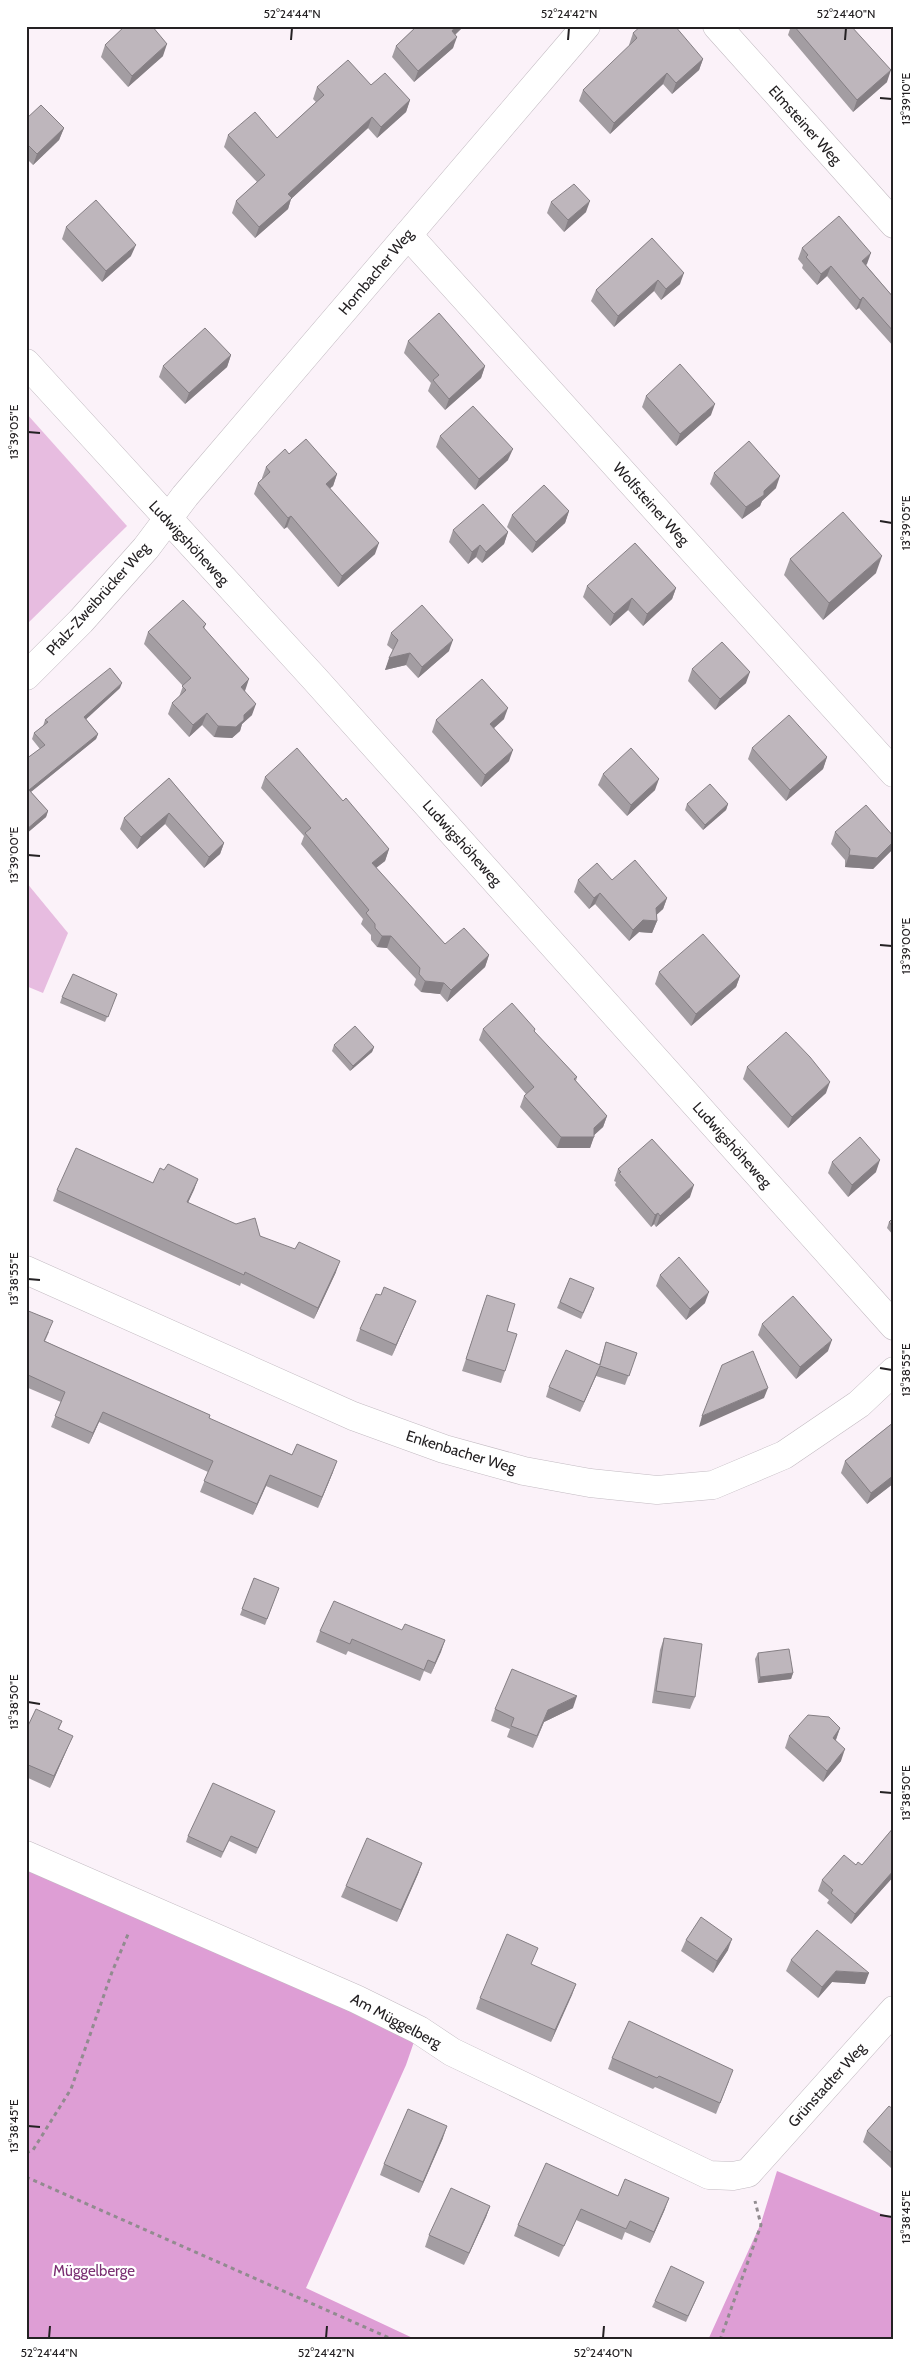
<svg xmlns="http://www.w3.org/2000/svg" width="920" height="2366" font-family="Cabin,sans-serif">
	<rect width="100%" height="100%" fill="#fbf2f9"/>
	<g fill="#e7bce0">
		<polygon points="26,413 127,526 26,625"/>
		<polygon points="26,882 68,933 43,993 26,986"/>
	</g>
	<g fill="#de9ed5">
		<polygon points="26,1865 416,2036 406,2065 306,2288 417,2340 26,2340"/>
		<polygon points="777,2171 894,2219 894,2340 708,2340 761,2223"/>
	</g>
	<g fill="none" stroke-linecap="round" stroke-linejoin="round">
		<defs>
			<g id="minor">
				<polyline points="717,26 894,224"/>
				<polyline points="408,235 894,773"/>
				<polyline points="26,363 314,678 894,1326"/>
				<polyline points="26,676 81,621 146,548 185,496 586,26"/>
				<polyline points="26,1270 353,1416 444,1449 524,1471 590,1483 657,1490 713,1485 784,1455 859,1404 894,1371"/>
				<polyline points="26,1855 356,1999 419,2030 452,2052 709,2175 733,2176 748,2173 894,2010"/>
			</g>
		</defs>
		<use href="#minor" stroke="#c3bbc2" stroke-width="29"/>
		<g stroke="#918b8f" stroke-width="3" stroke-dasharray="4 4" stroke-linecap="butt">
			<polyline points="26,2153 33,2150 71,2089 112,1972 129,1932"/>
			<polyline points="26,2177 394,2340"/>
			<polyline points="720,2340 761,2225 755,2201"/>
		</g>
		<use href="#minor" stroke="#fff" stroke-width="28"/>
	</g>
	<g fill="#a39da2">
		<polygon points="417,26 464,26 455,35 453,48 414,82 392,57 396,46"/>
		<polygon points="791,26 851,26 887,82 853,112 788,35"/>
		<polygon points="633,33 703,59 699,70 672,94 663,84 610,134 579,101 583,90 630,46 629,45"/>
		<polygon points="105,45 163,56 128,87 101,57"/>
		<polygon points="371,85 410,100 406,112 377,138 368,128 291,199 288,209 255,238 232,213 236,201 257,182 224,147 228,135 277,138 316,102 313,99 317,87"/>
		<polygon points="26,119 64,128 59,140 33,165 26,158"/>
		<polygon points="894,133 894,145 891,141"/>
		<polygon points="551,202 586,212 564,232 547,213"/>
		<polygon points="66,227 131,256 102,282 62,239"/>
		<polygon points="652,238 680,284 661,300 654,291 614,327 591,301 596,290"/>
		<polygon points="802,248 867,264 866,265 894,298 894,347 859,308 856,310 827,276 817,285 802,268 803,265 798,259"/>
		<polygon points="408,341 485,366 481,378 445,410 428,391 431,383 404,353"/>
		<polygon points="231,355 227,367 185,404 159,377 163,366"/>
		<polygon points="646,396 711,415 676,446 642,407"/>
		<polygon points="440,436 508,460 475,490 436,447"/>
		<polygon points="289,454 337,474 333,486 330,488 375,554 338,587 287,527 284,529 254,494 258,483 262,479 262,478 266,467"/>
		<polygon points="714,473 776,488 762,501 760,506 742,519 710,484"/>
		<polygon points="569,511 565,523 532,553 507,527 512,515"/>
		<polygon points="453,530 508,532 504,544 482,563 476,557 468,564 449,542"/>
		<polygon points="790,559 876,573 823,620 784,575"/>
		<polygon points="587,586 676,588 672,599 643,626 628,610 610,626 583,597"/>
		<polygon points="206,624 204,629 245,691 252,715 242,724 240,731 232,738 214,737 202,725 189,737 168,714 172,703 179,697 183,686 144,644 148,632"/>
		<polygon points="391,633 449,651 418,678 406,665 385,670 393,650 387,645"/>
		<polygon points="692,669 746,683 715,710 688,681"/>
		<polygon points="120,688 86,719 98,734 96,739 31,792 48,811 46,817 26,834 26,759 40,749 32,739 34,733 43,726 45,720"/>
		<polygon points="504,719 494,728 509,761 481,787 432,732 436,720"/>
		<polygon points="752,748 827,757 823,769 786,801 748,759"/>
		<polygon points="603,774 655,790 627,816 598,785"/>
		<polygon points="265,777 343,801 389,849 385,861 376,868 445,944 489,955 485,967 447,1002 440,994 421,992 414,985 416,979 387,948 377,947 371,940 371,935 361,924 363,919 301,844 304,836 261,788"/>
		<polygon points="169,778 224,843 220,854 204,868 165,824 137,849 120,829 124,818"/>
		<polygon points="687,804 728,804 726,810 703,830 685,810"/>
		<polygon points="835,832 894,837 894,845 892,850 873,869 845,867 845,860 831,844"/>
		<polygon points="578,880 612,880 667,898 663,909 656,915 657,921 652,933 639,932 629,941 595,904 589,909 574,892"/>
		<polygon points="659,972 740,976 736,987 691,1026 655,984"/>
		<polygon points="117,994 105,1022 60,1003 62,997"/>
		<polygon points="483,1029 535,1029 534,1032 577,1077 576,1081 607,1116 603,1127 594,1135 590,1148 557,1148 520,1107 524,1096 526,1094 479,1040"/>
		<polygon points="334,1045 374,1047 372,1052 350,1071 332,1051"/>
		<polygon points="747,1067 826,1093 788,1128 743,1079"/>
		<polygon points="832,1162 876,1172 848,1197 828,1173"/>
		<polygon points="618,1169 690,1197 656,1227 654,1224 651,1227 615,1185 616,1182 614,1181"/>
		<polygon points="164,1170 198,1179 188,1203 260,1236 336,1272 314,1319 241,1283 240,1286 53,1201 57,1190 153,1183"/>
		<polygon points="894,1217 894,1236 887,1228 889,1222"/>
		<polygon points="660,1275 705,1303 686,1320 656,1286"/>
		<polygon points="570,1278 592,1294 581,1319 557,1308"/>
		<polygon points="381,1295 411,1312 392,1356 356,1341 360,1329"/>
		<polygon points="483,1307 507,1331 505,1371 501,1383 462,1371"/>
		<polygon points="26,1310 49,1332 45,1341 209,1419 333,1472 318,1508 266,1486 253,1515 200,1492 208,1472 99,1422 89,1444 51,1427 61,1402 26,1387"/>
		<polygon points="762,1324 828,1351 796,1379 758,1335"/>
		<polygon points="606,1342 637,1353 625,1385 596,1376 580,1412 546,1397 549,1387 599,1365"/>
		<polygon points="894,1422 894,1483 867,1504 841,1473 845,1461"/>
		<polygon points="254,1578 279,1588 265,1625 240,1615"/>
		<polygon points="402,1630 445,1640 431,1674 424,1671 420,1681 348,1651 346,1655 316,1642 320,1631"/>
		<polygon points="664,1638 695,1697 690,1709 652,1703 660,1650"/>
		<polygon points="758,1653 793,1673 791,1679 758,1683 755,1659"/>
		<polygon points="573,1708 544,1722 533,1748 507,1737 510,1729 491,1721 495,1709"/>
		<polygon points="62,1721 59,1729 68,1747 50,1788 26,1777 26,1730"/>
		<polygon points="840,1728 836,1740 841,1761 823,1782 785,1748 789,1736"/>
		<polygon points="275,1811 256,1854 229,1841 221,1858 186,1842 188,1836"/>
		<polygon points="894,1827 894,1876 851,1924 827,1903 829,1900 818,1891 822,1880 856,1865 862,1865"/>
		<polygon points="422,1863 418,1874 397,1922 341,1897 346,1886"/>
		<polygon points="686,1940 728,1950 713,1973 681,1951"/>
		<polygon points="791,1960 865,1984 832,1982 818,1998 786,1971"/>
		<polygon points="532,1965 576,1984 551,2042 476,2009 480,1998"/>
		<polygon points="612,2058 729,2081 716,2114 655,2087 653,2089 608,2069"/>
		<polygon points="894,2110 894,2166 891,2168 863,2142 867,2131"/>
		<polygon points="443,2138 419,2193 380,2175 384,2164"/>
		<polygon points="618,2196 665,2209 650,2243 625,2232 622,2240 576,2220 559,2257 514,2236 518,2225"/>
		<polygon points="490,2206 486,2217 464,2265 425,2247 429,2235"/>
		<polygon points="702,2287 686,2322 652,2307 655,2301"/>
	</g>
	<g fill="#857f84">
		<polygon points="456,26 464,26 447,42 452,31"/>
		<polygon points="457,37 453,48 414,82 418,71"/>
		<polygon points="167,44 163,56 128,87 132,76"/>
		<polygon points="703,59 699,70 672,94 676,83"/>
		<polygon points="891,70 887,82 853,112 857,100"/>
		<polygon points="667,73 663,84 610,134 614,123"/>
		<polygon points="410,100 406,112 377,138 381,127"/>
		<polygon points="372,117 368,128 291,199 288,209 255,238 259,227 288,194"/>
		<polygon points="64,128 59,140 33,165 37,154"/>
		<polygon points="590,201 586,212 564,232 568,220"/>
		<polygon points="136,245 131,256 102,282 106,271"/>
		<polygon points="871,253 867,264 858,271 862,261"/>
		<polygon points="831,266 827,276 817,285 821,274"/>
		<polygon points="684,273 680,284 661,300 666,289"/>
		<polygon points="658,280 654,291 614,327 618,316"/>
		<polygon points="863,297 859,308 856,310 860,300"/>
		<polygon points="231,355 227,367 185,404 189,393"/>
		<polygon points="485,366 481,378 445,410 449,399"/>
		<polygon points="715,404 711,415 676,446 680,434"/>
		<polygon points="513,449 508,460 475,490 479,479"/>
		<polygon points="337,474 333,486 322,495 326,484"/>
		<polygon points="780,476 776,488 762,501 760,506 742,519 746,507"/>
		<polygon points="569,511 565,523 532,553 536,542"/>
		<polygon points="291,516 287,527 284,529 288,518"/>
		<polygon points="508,532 504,544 482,563 486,552"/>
		<polygon points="379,543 375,554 338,587 342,576"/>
		<polygon points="480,545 476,557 468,564 472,552"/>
		<polygon points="882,556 876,573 823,620 829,603"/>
		<polygon points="676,588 672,599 643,626 647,614"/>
		<polygon points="632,598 628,610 610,626 614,614"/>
		<polygon points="453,640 449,651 418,678 422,667"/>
		<polygon points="410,653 406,665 385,670 389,658"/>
		<polygon points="750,672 746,683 715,710 720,699"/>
		<polygon points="249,679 245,691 237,698 241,687"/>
		<polygon points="122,683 120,688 82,723 84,717"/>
		<polygon points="256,704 252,715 242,724 240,731 232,738 214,737 218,726 244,715"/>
		<polygon points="508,708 504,719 486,735 490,724"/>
		<polygon points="207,713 202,725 189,737 193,725"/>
		<polygon points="98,734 96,739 27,795 29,790"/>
		<polygon points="513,750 509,761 481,787 485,775"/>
		<polygon points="827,757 823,769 786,801 790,790"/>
		<polygon points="659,779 655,790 627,816 631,805"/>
		<polygon points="728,804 726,810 703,830 705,825"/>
		<polygon points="48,811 46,817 26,834 26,830"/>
		<polygon points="169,813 165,824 137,849 141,837"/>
		<polygon points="894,841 894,845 892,850 873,869 845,867 849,855"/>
		<polygon points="224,843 220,854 204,868 209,857"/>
		<polygon points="389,849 385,861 368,874 372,863"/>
		<polygon points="600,893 595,904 589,909 594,898"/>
		<polygon points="667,898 663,909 652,919 656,908"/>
		<polygon points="643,920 657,921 652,933 639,932 629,941 633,930"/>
		<polygon points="382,936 391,936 387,948 377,947"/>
		<polygon points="489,955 485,967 447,1002 451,990"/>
		<polygon points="740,976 736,987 691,1026 696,1014"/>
		<polygon points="425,981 444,983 440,994 421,992"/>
		<polygon points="374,1047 372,1052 350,1071 353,1066"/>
		<polygon points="830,1082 826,1093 788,1128 792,1117"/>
		<polygon points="607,1116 603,1127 592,1137 594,1137 590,1148 557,1148 561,1137 594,1128"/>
		<polygon points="880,1160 876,1172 848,1197 852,1185"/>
		<polygon points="198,1179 194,1190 183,1213 187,1202"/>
		<polygon points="694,1185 690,1197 656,1227 660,1216"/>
		<polygon points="658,1213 654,1224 651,1227 655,1215"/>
		<polygon points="340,1261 336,1272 314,1319 318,1308"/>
		<polygon points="709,1292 705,1303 686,1320 690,1309"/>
		<polygon points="416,1301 411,1312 392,1356 396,1345"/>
		<polygon points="832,1340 828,1351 796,1379 800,1367"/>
		<polygon points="600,1366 596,1376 580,1412 584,1402"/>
		<polygon points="768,1388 764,1398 699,1427 702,1416"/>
		<polygon points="103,1412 99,1422 89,1444 93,1433"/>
		<polygon points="337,1461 333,1472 318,1508 322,1497"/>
		<polygon points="270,1475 266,1486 253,1515 257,1504"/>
		<polygon points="894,1475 894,1483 867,1504 871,1493"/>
		<polygon points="445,1640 441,1652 431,1674 435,1663"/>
		<polygon points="793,1673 791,1679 758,1683 760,1677"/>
		<polygon points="577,1696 573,1708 544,1722 533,1748 548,1710"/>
		<polygon points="840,1728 836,1739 829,1749 833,1738"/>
		<polygon points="73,1736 68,1747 50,1788 54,1776"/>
		<polygon points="845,1749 841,1761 823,1782 827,1771"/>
		<polygon points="422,1863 418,1874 397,1922 401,1910"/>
		<polygon points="894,1870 894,1876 851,1924 855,1914"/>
		<polygon points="732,1939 728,1950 713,1973 717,1961"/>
		<polygon points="836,1971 869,1973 865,1984 832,1982 818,1998 822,1987"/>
		<polygon points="576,1984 572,1995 551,2042 555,2030"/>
		<polygon points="447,2126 443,2138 419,2193 423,2182"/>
		<polygon points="669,2198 665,2209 650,2243 654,2232"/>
		<polygon points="490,2206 486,2217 464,2265 469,2253"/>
	</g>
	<g fill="#beb6bc" stroke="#857f84">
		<polygon points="125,26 152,26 167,44 132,76 105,45"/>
		<polygon points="417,26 456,26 452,31 457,37 418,71 396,46"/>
		<polygon points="641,26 675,26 703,59 676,83 667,73 614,123 583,90 637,38 633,33"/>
		<polygon points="794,26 851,26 891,70 857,100"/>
		<polygon points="348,60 371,85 385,73 410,100 381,127 372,117 288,194 292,198 259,227 236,201 265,175 228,135 255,112 277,138 324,95 317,87"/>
		<polygon points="41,105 64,128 37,154 26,143 26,119"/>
		<polygon points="574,184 590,201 568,220 551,202"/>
		<polygon points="96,200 136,245 106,271 66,227"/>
		<polygon points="839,216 871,253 862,261 894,298 894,332 863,297 860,300 831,266 821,274 806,257 808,255 802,248"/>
		<polygon points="652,238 684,273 666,289 658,280 618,316 596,290"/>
		<polygon points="439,313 485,366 449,399 433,380 439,375 408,341"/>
		<polygon points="205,328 231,355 189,393 163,366"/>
		<polygon points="680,364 715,404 680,434 646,396"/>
		<polygon points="473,406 513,449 479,479 440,436"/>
		<polygon points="306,439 337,474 326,484 379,543 342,576 291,516 288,518 258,483 270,472 266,467 285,449 289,454"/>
		<polygon points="749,441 780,476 764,491 764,495 746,507 714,473"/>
		<polygon points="544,485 569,511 536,542 512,515"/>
		<polygon points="483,504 508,532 486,552 480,545 472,552 453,530"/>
		<polygon points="843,512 882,556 829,603 790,559"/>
		<polygon points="635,543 676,588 647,614 632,598 614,614 587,586"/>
		<polygon points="183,600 206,624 203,627 249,679 241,687 256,704 244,715 244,720 236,727 218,726 207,713 193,725 172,703 186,690 182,686 191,678 148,632"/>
		<polygon points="422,605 453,640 422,667 410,653 389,658 398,640 391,633"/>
		<polygon points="722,642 750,672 720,699 692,669"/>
		<polygon points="110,668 122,683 84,717 98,734 29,790 48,811 26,830 26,759 45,745 34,733 48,722 45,720"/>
		<polygon points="482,679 508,708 490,724 513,750 485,775 436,720"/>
		<polygon points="789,715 827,757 790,790 752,748"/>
		<polygon points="297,748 343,801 346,798 389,849 372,863 445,944 464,928 489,955 451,990 444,983 425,981 419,974 420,968 391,936 382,936 375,928 375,924 366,913 369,910 305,833 311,828 265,777"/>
		<polygon points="631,748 659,779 631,805 603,774"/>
		<polygon points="169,778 224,843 209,857 169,813 141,837 124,818"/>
		<polygon points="710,784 728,804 705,825 687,804"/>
		<polygon points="866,805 894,837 894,841 877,858 849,855 850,849 835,832"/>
		<polygon points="635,860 667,898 656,908 657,921 643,920 633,930 600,893 594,898 578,880 597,863 612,880"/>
		<polygon points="703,934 740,976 696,1014 659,972"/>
		<polygon points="73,974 117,994 108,1017 62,997"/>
		<polygon points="512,1003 535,1029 534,1031 577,1077 574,1079 607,1116 594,1128 594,1137 561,1137 524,1096 534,1087 483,1029"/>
		<polygon points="355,1026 374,1047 353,1066 334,1045"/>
		<polygon points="786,1032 810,1057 830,1082 792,1117 747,1067"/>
		<polygon points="860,1137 880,1160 852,1185 832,1162"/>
		<polygon points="652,1139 694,1185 660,1216 658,1213 655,1215 619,1173 621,1172 618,1169"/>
		<polygon points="76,1148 153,1183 160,1168 164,1170 168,1164 198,1179 187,1202 236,1224 255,1218 260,1236 295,1249 299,1242 340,1261 318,1308 245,1272 244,1275 57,1190"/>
		<polygon points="894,1217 894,1228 889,1222"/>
		<polygon points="679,1257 709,1292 690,1309 660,1275"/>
		<polygon points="570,1278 594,1288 583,1313 560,1302"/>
		<polygon points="384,1287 416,1301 396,1345 360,1329 376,1294 381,1295"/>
		<polygon points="487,1295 515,1304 507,1331 517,1334 505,1371 466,1359"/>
		<polygon points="793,1296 832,1340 800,1367 762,1324"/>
		<polygon points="26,1310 53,1321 44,1341 210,1415 209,1418 292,1455 297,1444 337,1461 322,1497 270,1475 257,1504 204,1481 213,1461 103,1412 93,1433 55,1416 65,1392 26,1374"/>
		<polygon points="606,1342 637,1353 629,1376 600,1366 584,1402 549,1387 566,1350 600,1365"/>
		<polygon points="753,1351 768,1388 702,1416 722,1365"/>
		<polygon points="894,1422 894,1475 871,1493 845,1461"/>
		<polygon points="254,1578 279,1588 267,1619 242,1609"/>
		<polygon points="334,1601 402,1630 405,1624 445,1640 435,1663 428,1660 424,1670 352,1639 350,1644 320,1631"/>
		<polygon points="664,1638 702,1644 695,1697 656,1691"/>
		<polygon points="789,1649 793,1673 760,1677 758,1653"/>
		<polygon points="512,1669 577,1696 548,1710 537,1736 511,1726 514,1718 495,1709"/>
		<polygon points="36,1709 62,1721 58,1729 73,1736 54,1776 26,1764 26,1730"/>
		<polygon points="808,1715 829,1717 840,1728 833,1738 845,1749 827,1771 789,1736"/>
		<polygon points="213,1783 275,1811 258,1848 231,1836 223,1852 188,1836"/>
		<polygon points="894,1827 894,1870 855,1914 831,1893 833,1890 822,1880 844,1855 856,1865 858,1862 862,1865"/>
		<polygon points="367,1838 422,1863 401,1910 346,1886"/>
		<polygon points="701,1917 732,1939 717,1961 686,1940"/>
		<polygon points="817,1930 869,1973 836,1971 822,1987 791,1960"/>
		<polygon points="507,1934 538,1948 531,1964 576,1984 555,2030 480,1998"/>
		<polygon points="629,2021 733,2070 720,2103 659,2076 657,2078 612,2058"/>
		<polygon points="889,2106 894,2110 894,2155 867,2131"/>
		<polygon points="408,2109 447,2126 423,2182 384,2164"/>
		<polygon points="546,2163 618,2196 625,2179 669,2198 654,2232 630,2221 626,2229 581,2209 564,2246 518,2225"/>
		<polygon points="451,2188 490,2206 469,2253 429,2235"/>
		<polygon points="671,2266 704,2282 688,2316 655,2301"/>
	</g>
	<path fill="none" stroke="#242123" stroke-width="2" d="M 291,40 L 292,28M 568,40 L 569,28M 845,40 L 846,28M 880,98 L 892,99M 28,432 L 40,433M 880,521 L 892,523M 28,855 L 40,856M 880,945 L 892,946M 28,1279 L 40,1280M 880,1368 L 892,1370M 28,1702 L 40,1704M 880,1792 L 892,1793M 28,2126 L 40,2127M 880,2215 L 892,2217M 49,2338 L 50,2326M 326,2338 L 327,2326M 603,2338 L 604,2326"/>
	<g text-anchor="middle" stroke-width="4.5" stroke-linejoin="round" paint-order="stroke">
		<g font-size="15" fill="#242123" stroke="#fff">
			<text transform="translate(805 125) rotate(48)" y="5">Elmsteiner Weg</text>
			<text transform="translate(376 272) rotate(-50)" y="5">Hornbacher Weg</text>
			<text transform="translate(651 504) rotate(48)" y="5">Wolfsteiner Weg</text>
			<text transform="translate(189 543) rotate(47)" y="5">Ludwigshöheweg</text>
			<text transform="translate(98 599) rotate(-48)" y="5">Pfalz-Zweibrücker Weg</text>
			<text transform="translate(462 843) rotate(48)" y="5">Ludwigshöheweg</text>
			<text transform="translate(732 1145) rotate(48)" y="5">Ludwigshöheweg</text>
			<text transform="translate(461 1452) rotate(17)" y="5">Enkenbacher Weg</text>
			<text transform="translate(396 2021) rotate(28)" y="5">Am Müggelberg</text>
			<text transform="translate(827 2085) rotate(-48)" y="5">Grünstadter Weg</text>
		</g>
		<g font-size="15" fill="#7b3073" stroke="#fff">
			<text x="94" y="2276">Müggelberge</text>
		</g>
	</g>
	<rect width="920" height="2366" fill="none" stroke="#ffffff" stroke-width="55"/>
	<rect x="28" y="28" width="864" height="2310" fill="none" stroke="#242123" stroke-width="2"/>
	<g font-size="12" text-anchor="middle" fill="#242123">
		<text x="292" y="18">52°24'44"N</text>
		<text x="569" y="18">52°24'42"N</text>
		<text x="846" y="18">52°24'40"N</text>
		<text transform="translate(906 99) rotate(-90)" y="4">13°39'10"E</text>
		<text transform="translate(14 432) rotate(-90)" y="4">13°39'05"E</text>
		<text transform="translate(906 523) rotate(-90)" y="4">13°39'05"E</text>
		<text transform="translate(14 855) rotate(-90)" y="4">13°39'00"E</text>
		<text transform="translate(906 946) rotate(-90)" y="4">13°39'00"E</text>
		<text transform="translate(14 1279) rotate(-90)" y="4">13°38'55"E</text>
		<text transform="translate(906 1370) rotate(-90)" y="4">13°38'55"E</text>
		<text transform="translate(14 1702) rotate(-90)" y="4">13°38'50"E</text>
		<text transform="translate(906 1793) rotate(-90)" y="4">13°38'50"E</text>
		<text transform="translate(14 2126) rotate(-90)" y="4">13°38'45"E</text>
		<text transform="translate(906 2217) rotate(-90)" y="4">13°38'45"E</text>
		<text x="49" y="2357">52°24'44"N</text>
		<text x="326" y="2357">52°24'42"N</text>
		<text x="603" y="2357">52°24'40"N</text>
	</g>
</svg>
